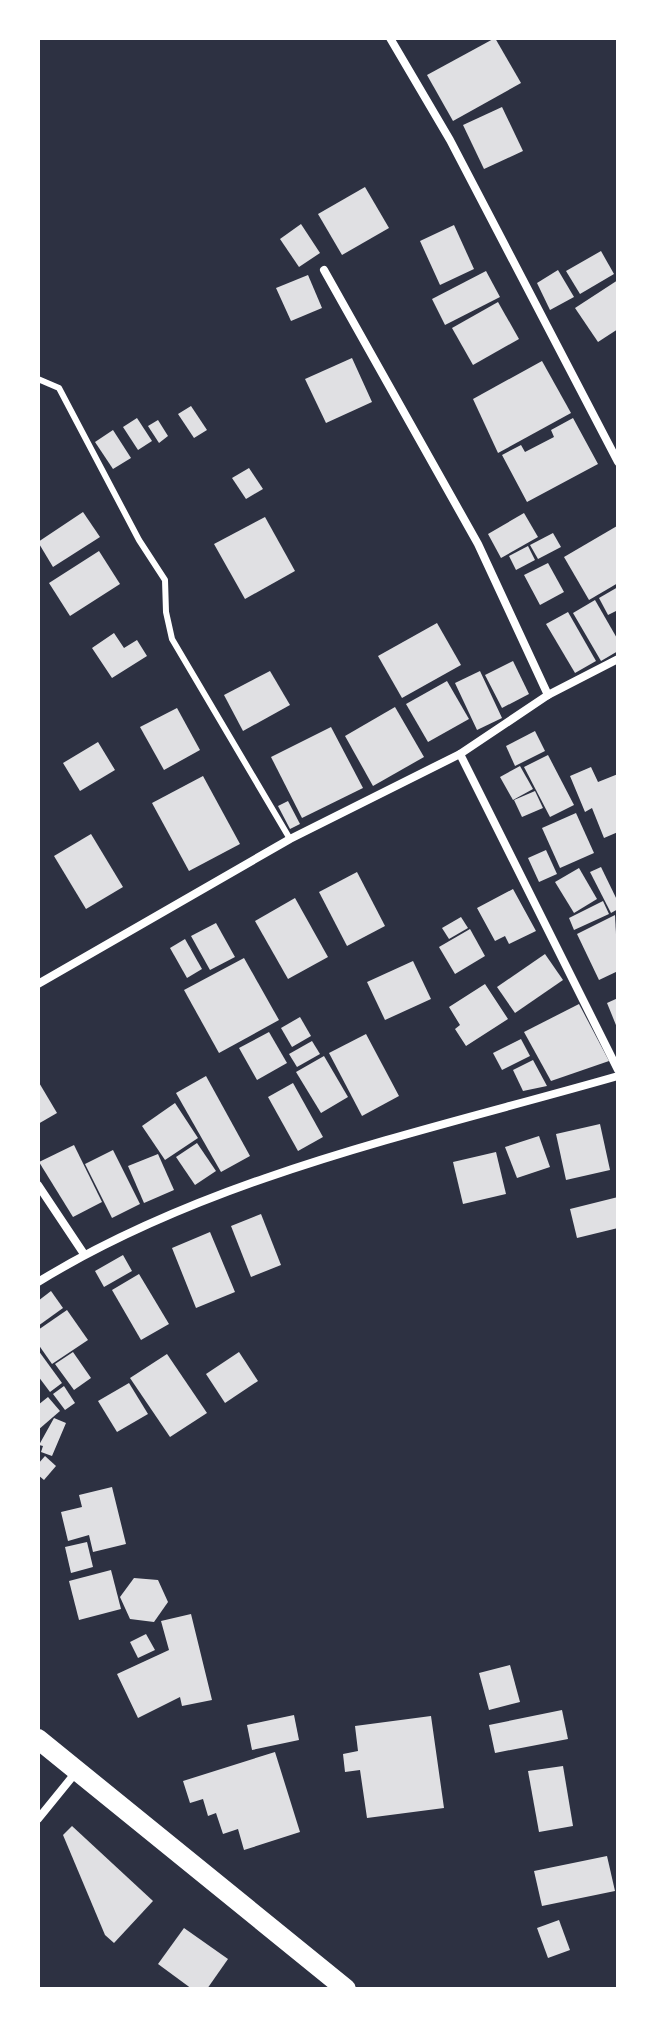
<svg xmlns="http://www.w3.org/2000/svg" width="656" height="2027" font-family="'Titillium Web',sans-serif">
	<rect width="100%" height="100%" fill="#2d3142"/>
	<g fill="#e0e0e3">
		<polygon points="495,38 521,83 453,121 427,75"/>
		<polygon points="502,107 523,151 484,169 463,125"/>
		<polygon points="365,187 389,228 342,255 318,214"/>
		<polygon points="301,224 320,253 299,267 280,239"/>
		<polygon points="454,225 474,269 440,285 420,241"/>
		<polygon points="601,251 614,274 580,294 566,271"/>
		<polygon points="558,270 574,297 550,310 537,283"/>
		<polygon points="486,271 500,297 445,325 432,299"/>
		<polygon points="308,275 322,308 291,321 276,288"/>
		<polygon points="618,280 618,329 598,342 575,308"/>
		<polygon points="498,302 519,339 473,365 452,328"/>
		<polygon points="352,358 372,402 326,423 305,379"/>
		<polygon points="542,361 571,413 498,453 473,399"/>
		<polygon points="191,406 207,430 194,438 178,414"/>
		<polygon points="137,418 152,441 138,450 123,427"/>
		<polygon points="573,418 598,464 527,502 502,455 521,445 525,452 554,437 551,430"/>
		<polygon points="158,420 168,436 159,443 148,426"/>
		<polygon points="113,430 131,458 113,469 95,442"/>
		<polygon points="249,468 263,489 246,499 232,478"/>
		<polygon points="83,512 100,537 53,567 38,542"/>
		<polygon points="524,513 538,537 501,558 488,534"/>
		<polygon points="265,517 295,571 245,599 214,544"/>
		<polygon points="617,526 618,583 589,600 564,557"/>
		<polygon points="553,533 561,547 538,559 530,545"/>
		<polygon points="528,546 535,560 516,570 509,556"/>
		<polygon points="99,551 120,584 70,616 49,583"/>
		<polygon points="548,563 564,592 540,605 524,575"/>
		<polygon points="618,587 618,610 608,615 599,598"/>
		<polygon points="595,600 618,640 618,651 601,661 573,613"/>
		<polygon points="568,612 596,661 575,673 546,624"/>
		<polygon points="437,623 461,665 402,698 378,656"/>
		<polygon points="114,633 124,648 137,640 147,656 112,678 92,648"/>
		<polygon points="513,661 529,694 502,708 485,675"/>
		<polygon points="270,671 290,705 243,731 224,695"/>
		<polygon points="480,671 502,718 477,730 455,683"/>
		<polygon points="447,681 469,719 428,742 406,704"/>
		<polygon points="395,707 424,757 373,786 345,736"/>
		<polygon points="177,708 200,750 164,770 140,727"/>
		<polygon points="331,727 363,788 302,818 271,757"/>
		<polygon points="535,731 545,751 515,766 506,746"/>
		<polygon points="98,742 115,770 80,791 63,763"/>
		<polygon points="548,755 574,805 550,817 524,767"/>
		<polygon points="520,766 533,789 513,800 500,777"/>
		<polygon points="591,767 598,782 618,774 618,832 604,838 592,808 585,812 570,776"/>
		<polygon points="203,776 240,844 189,871 152,803"/>
		<polygon points="535,791 543,808 522,817 514,800"/>
		<polygon points="288,801 300,824 290,829 278,806"/>
		<polygon points="576,813 594,853 560,868 542,828"/>
		<polygon points="91,834 123,887 86,909 54,856"/>
		<polygon points="546,850 557,874 539,882 528,858"/>
		<polygon points="601,867 618,902 618,909 611,913 590,872"/>
		<polygon points="579,868 597,899 574,913 555,882"/>
		<polygon points="357,872 385,926 347,946 319,892"/>
		<polygon points="513,889 536,931 509,944 505,936 495,941 477,908"/>
		<polygon points="295,898 328,957 288,979 255,921"/>
		<polygon points="603,901 609,914 574,930 569,918"/>
		<polygon points="615,915 618,971 599,980 577,934"/>
		<polygon points="461,917 468,928 449,939 442,928"/>
		<polygon points="216,923 235,957 210,970 191,936"/>
		<polygon points="470,929 485,956 455,974 439,947"/>
		<polygon points="185,939 202,969 187,978 170,948"/>
		<polygon points="545,954 563,980 515,1013 497,987"/>
		<polygon points="244,958 279,1020 219,1053 184,990"/>
		<polygon points="413,961 431,999 385,1020 367,982"/>
		<polygon points="485,984 508,1019 466,1046 455,1029 460,1025 449,1007"/>
		<polygon points="618,998 618,1030 607,1003"/>
		<polygon points="579,1004 609,1061 551,1081 524,1032"/>
		<polygon points="300,1017 311,1036 292,1047 281,1028"/>
		<polygon points="269,1032 287,1063 257,1080 239,1048"/>
		<polygon points="366,1034 399,1096 362,1116 329,1053"/>
		<polygon points="521,1039 530,1056 502,1070 493,1053"/>
		<polygon points="312,1041 320,1054 297,1067 289,1054"/>
		<polygon points="324,1056 348,1097 321,1113 296,1072"/>
		<polygon points="533,1060 547,1086 523,1091 513,1070"/>
		<polygon points="206,1076 250,1156 221,1172 176,1093"/>
		<polygon points="38,1081 57,1113 38,1124"/>
		<polygon points="293,1083 323,1137 298,1151 268,1097"/>
		<polygon points="175,1103 198,1138 165,1160 142,1126"/>
		<polygon points="600,1124 610,1170 566,1180 556,1134"/>
		<polygon points="539,1136 550,1167 517,1178 505,1147"/>
		<polygon points="197,1143 216,1171 195,1185 176,1157"/>
		<polygon points="74,1145 102,1202 73,1217 39,1162"/>
		<polygon points="113,1150 140,1204 112,1218 85,1164"/>
		<polygon points="496,1152 506,1194 463,1204 453,1162"/>
		<polygon points="158,1154 174,1190 144,1203 128,1166"/>
		<polygon points="618,1197 618,1228 577,1238 570,1209"/>
		<polygon points="261,1214 281,1265 251,1277 231,1226"/>
		<polygon points="210,1232 235,1292 196,1308 172,1248"/>
		<polygon points="123,1255 132,1271 104,1287 95,1271"/>
		<polygon points="139,1274 169,1324 141,1340 112,1290"/>
		<polygon points="51,1291 63,1308 38,1326 38,1301"/>
		<polygon points="67,1310 88,1340 52,1364 38,1344 38,1330"/>
		<polygon points="38,1350 62,1383 50,1392 38,1376"/>
		<polygon points="73,1352 91,1378 74,1390 55,1364"/>
		<polygon points="239,1352 258,1381 225,1403 206,1374"/>
		<polygon points="167,1354 207,1413 170,1437 130,1378"/>
		<polygon points="129,1383 148,1414 117,1432 98,1401"/>
		<polygon points="64,1386 75,1403 65,1410 53,1394"/>
		<polygon points="48,1397 60,1411 38,1430 38,1405"/>
		<polygon points="54,1418 66,1423 52,1456 41,1452 43,1446 39,1445"/>
		<polygon points="45,1456 56,1466 44,1480 38,1475 38,1464"/>
		<polygon points="112,1487 126,1544 93,1552 89,1535 68,1541 61,1512 82,1507 79,1495"/>
		<polygon points="87,1542 93,1567 71,1573 65,1547"/>
		<polygon points="111,1570 121,1609 79,1620 69,1581"/>
		<polygon points="134,1578 158,1580 168,1602 154,1622 130,1619 120,1597"/>
		<polygon points="191,1614 212,1700 182,1706 180,1697 138,1718 117,1674 169,1650 161,1621"/>
		<polygon points="146,1634 155,1650 138,1658 130,1642"/>
		<polygon points="510,1665 520,1702 489,1710 479,1673"/>
		<polygon points="562,1710 568,1739 495,1753 489,1725"/>
		<polygon points="294,1715 299,1740 252,1750 247,1725"/>
		<polygon points="431,1716 444,1808 367,1818 360,1770 345,1772 343,1754 358,1751 355,1726"/>
		<polygon points="275,1752 300,1832 244,1850 238,1829 223,1834 216,1813 208,1816 203,1799 190,1803 183,1781"/>
		<polygon points="563,1766 573,1826 539,1832 528,1771"/>
		<polygon points="72,1826 153,1901 114,1943 105,1935 63,1835"/>
		<polygon points="607,1856 615,1891 542,1906 534,1871"/>
		<polygon points="559,1920 570,1950 548,1958 537,1928"/>
		<polygon points="184,1928 228,1959 207,1989 192,1989 158,1964"/>
	</g>
	<g fill="none" stroke-linecap="round" stroke-linejoin="round">
		<polyline stroke="#fff" stroke-width="6" points="38,379 59,388 139,540 165,580 166,612 172,639 290,839"/>
		<g stroke="#fff" stroke-width="8">
			<polyline points="390,38 450,140 618,462"/>
			<polyline points="324,270 478,544 548,695"/>
			<polyline points="460,754 548,695 618,659"/>
			<polyline points="38,984 290,839 460,754 618,1070"/>
			<polyline points="38,1185 84,1254"/>
			<path d="M 38,1282 C 213,1175 423,1132 618,1076"/>
			<polyline points="38,1819 77,1771"/>
		</g>
		<polyline stroke="#fff" stroke-width="20" points="38,1739 346,1989"/>
	</g>
	<rect width="656" height="2027" fill="none" stroke="#ffffff" stroke-width="80"/>
</svg>
